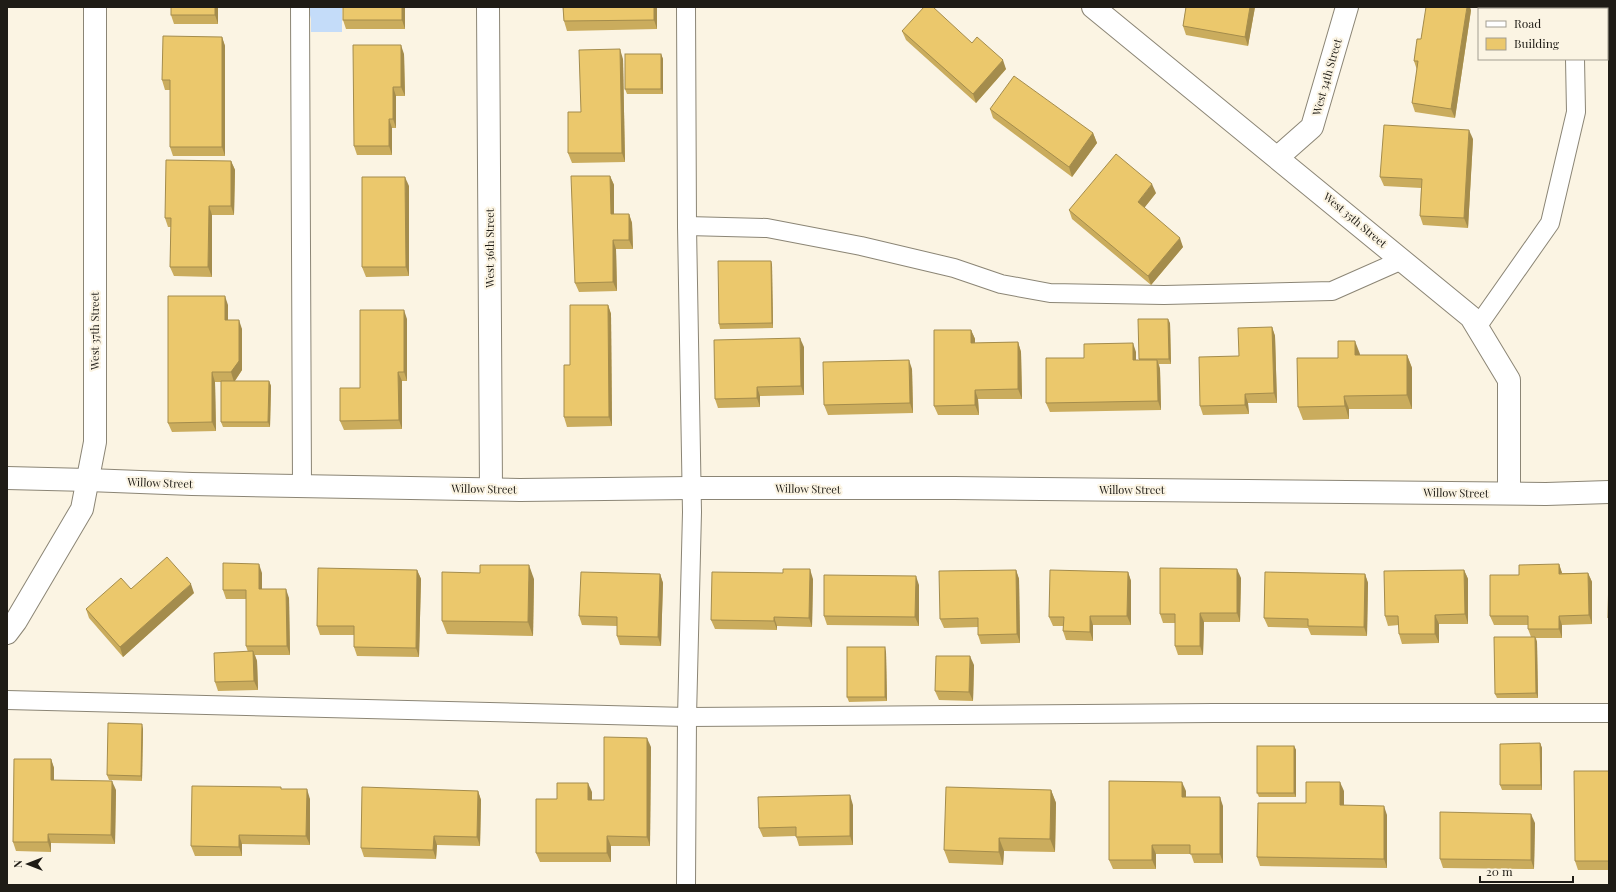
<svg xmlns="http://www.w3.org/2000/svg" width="1616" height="892" font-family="'Playfair Display',serif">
	<rect width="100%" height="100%" fill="#fbf4e3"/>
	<polygon fill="#c4dcf9" points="308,7 342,7 342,32 311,32 311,19"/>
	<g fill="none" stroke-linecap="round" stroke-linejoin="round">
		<defs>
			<g id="service">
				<polyline points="300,7 302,486"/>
				<polyline points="1575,7 1575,9"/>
				<polyline points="687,226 767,228 861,246 954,268 1001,284 1050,293 1164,295 1332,291 1402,260"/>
				<polyline points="1477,327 1550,223 1576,112 1575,59"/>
				<polyline points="7,700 687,717 1213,713 1609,713"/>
				<polyline points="686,885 687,717 692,512 687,226 686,7"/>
			</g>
			<g id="minor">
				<polyline points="488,7 491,489"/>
				<polyline points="1093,7 1471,317 1509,380 1509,493"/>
				<polyline points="1278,157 1312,127 1347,7"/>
				<polyline points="7,478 88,480 192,484 520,490 690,488 954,488 1546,494 1609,492"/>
				<polyline points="7,633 16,621 82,509 95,442 95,7"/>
			</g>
		</defs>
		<use href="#service" stroke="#8b8575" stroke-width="20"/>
		<use href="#minor" stroke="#8b8575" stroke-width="24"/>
		<use href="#service" stroke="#fff" stroke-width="18"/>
		<use href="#minor" stroke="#fff" stroke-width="22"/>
	</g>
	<g fill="#caac5d">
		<polygon points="171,7 218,7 218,24 174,24 171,15"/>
		<polygon points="343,7 405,7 405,29 346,29 343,20"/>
		<polygon points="563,7 657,7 657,29 567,31 564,21"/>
		<polygon points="1186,7 1255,7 1248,46 1186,35 1183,26"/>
		<polygon points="1471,10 1455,118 1415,112 1412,103 1417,70 1414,61 1421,39"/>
		<polygon points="902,31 972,43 1006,69 976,103 906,40"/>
		<polygon points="222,37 225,46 225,156 173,156 170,147 170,90 165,90 162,80"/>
		<polygon points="404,54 405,96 396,96 396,128 392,128 392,155 357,155 354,146"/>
		<polygon points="661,54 663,59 663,94 627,94 625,89"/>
		<polygon points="623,59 625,162 572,163 568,153 581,112"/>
		<polygon points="990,109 1093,133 1097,143 1072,177 993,118"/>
		<polygon points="1473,139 1468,228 1423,225 1420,216 1421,188 1384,186 1380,177"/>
		<polygon points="231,161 235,170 234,215 212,215 212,277 174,276 170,267 171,227 168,227 165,218"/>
		<polygon points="610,176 614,185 614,214 629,214 632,223 633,249 616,249 617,291 579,292 575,283"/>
		<polygon points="409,186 409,276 366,277 362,267"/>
		<polygon points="1156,193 1144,208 1183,247 1151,285 1072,219 1069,210"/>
		<polygon points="771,261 772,265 773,328 720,329 719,324"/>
		<polygon points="228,305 228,320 242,329 242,370 235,381 269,381 271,386 270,427 223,427 221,422 221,382 215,382 216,431 172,432 168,423"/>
		<polygon points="608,305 611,314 612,426 567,427 564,417 570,365"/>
		<polygon points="407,319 407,381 402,381 402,429 344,430 340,421 360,388"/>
		<polygon points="1170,323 1171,364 1159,364 1160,369 1161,410 1050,412 1046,403 1084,358 1136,352 1136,360 1139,360 1139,359"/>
		<polygon points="1272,327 1275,336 1277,403 1248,403 1249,414 1203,415 1200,406 1239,356"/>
		<polygon points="971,330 975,339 975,343 1018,342 1021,352 1022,399 978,399 979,415 938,415 934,406"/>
		<polygon points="804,347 804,395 760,396 760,407 718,408 715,399"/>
		<polygon points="1360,355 1407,355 1412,368 1412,409 1349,409 1349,419 1303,420 1298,407 1338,358"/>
		<polygon points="912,369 913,413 828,415 824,405"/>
		<polygon points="1559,564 1562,573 1588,573 1592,582 1592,624 1562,625 1562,638 1536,638 1537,642 1538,698 1497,698 1495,694 1531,637 1528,629 1528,625 1494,625 1490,616 1519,575"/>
		<polygon points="417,570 421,579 419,657 357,656 354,647 354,635 320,635 317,626"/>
		<polygon points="1016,570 1019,579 1020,643 981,644 978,635 978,627 944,628 940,619"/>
		<polygon points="1464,570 1468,579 1468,624 1439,624 1439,643 1402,644 1399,634 1399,625 1388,626 1385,616"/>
		<polygon points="1128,572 1131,581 1131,625 1093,625 1093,641 1066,640 1063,631 1063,626 1053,626 1049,617"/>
		<polygon points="262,573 262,589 289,598 290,655 255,655 257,661 258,690 218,691 215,682 248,652 246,646 246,599 226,599 223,590"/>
		<polygon points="660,574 663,583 661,646 620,645 617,636 617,626 582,625 579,616"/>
		<polygon points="1365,574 1368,583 1367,636 1311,635 1308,628 1268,627 1264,618"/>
		<polygon points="1241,578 1240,622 1204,622 1203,655 1178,655 1175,646 1175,623 1163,623 1160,614"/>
		<polygon points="534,579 533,636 447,634 442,621"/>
		<polygon points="813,579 812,627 777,626 777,630 715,629 711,620"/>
		<polygon points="919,585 919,626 827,625 824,616"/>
		<polygon points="131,589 194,593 123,657 89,618 86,609"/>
		<polygon points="886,652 887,701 849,702 847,697"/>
		<polygon points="974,665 973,701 939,700 935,691"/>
		<polygon points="143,729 142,781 109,780 107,775"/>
		<polygon points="1540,743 1542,748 1542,790 1502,790 1500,785"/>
		<polygon points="1294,746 1296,750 1296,797 1259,797 1257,793"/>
		<polygon points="651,747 650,846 611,846 611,862 540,862 536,853 557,799 592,792 592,800 604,800"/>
		<polygon points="51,759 54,768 54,780 116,790 115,844 51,843 51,852 16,851 13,842"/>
		<polygon points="1609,771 1609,870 1578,870 1575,861"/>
		<polygon points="282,789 310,799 310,845 242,844 242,856 195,856 191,846"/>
		<polygon points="1051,790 1056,803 1055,852 1004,851 1003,865 949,863 944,850"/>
		<polygon points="478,791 481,800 480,846 437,845 436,859 364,857 361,848"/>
		<polygon points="1186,791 1186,797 1223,806 1223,863 1194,863 1191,854 1156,854 1156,869 1113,869 1109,860"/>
		<polygon points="1344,791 1344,805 1387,815 1387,868 1260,866 1257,857 1306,803"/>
		<polygon points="853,805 853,845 799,846 796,836 763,837 759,828"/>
		<polygon points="1535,823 1534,869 1443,868 1440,859"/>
	</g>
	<g fill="#a48c4c">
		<polygon points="215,7 218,7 218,24 215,15"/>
		<polygon points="402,7 405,7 405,29 402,20"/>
		<polygon points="654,7 657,7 657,29 654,20"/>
		<polygon points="1250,7 1255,7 1248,46 1245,37"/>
		<polygon points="1467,7 1470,7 1471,10 1455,118 1451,109"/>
		<polygon points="222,37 225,46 225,156 222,147"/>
		<polygon points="401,45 404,54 405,96 401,87"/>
		<polygon points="620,49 623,59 625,162 622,153"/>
		<polygon points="661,54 663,59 663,94 661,89"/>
		<polygon points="1003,60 1006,69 976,103 973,94"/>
		<polygon points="393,87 396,96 396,128 393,119"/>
		<polygon points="389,119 392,128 392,155 389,146"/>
		<polygon points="1469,130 1473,139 1468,228 1464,218"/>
		<polygon points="1093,133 1097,143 1072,177 1069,167"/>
		<polygon points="231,161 235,170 234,215 231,206"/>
		<polygon points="610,176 614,185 614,224 611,214"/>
		<polygon points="405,177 409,186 409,276 406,267"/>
		<polygon points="1152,184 1156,193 1141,212 1138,202"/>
		<polygon points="209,206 212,215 212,277 208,267"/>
		<polygon points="629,214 632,223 633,249 629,240"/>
		<polygon points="1180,238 1183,247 1151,285 1148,276"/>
		<polygon points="613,240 616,249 617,291 613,282"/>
		<polygon points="771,261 772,265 773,328 772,323"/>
		<polygon points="225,296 228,305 228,330 225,320"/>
		<polygon points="608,305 611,314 612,426 609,417"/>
		<polygon points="404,310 407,319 407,381 404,372"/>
		<polygon points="1168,319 1170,323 1171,364 1169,359"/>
		<polygon points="239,320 242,329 242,370 234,382 231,372"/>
		<polygon points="1272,327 1275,336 1277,403 1274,393"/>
		<polygon points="971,330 975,339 975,352 971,343"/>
		<polygon points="800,338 804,347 804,395 801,386"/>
		<polygon points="1355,341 1360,354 1360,368 1355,355"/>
		<polygon points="1018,342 1021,352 1022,399 1018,389"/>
		<polygon points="1133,343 1136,352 1136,369 1133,360"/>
		<polygon points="1407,355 1412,368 1412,409 1407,395"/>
		<polygon points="909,360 912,369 913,413 910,403"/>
		<polygon points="1157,360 1160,369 1161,410 1158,401"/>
		<polygon points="212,372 215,382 216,431 212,422"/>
		<polygon points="398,372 402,381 402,429 399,420"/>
		<polygon points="269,381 271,386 270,427 268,422"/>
		<polygon points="757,387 760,396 760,407 757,398"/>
		<polygon points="975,390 978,399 979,415 975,405"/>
		<polygon points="1245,394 1248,403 1249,414 1245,405"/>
		<polygon points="1344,396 1349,409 1349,419 1345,406"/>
		<polygon points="259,564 262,573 262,598 259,589"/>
		<polygon points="1559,564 1562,573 1559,574"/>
		<polygon points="529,565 534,579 533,636 528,622"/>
		<polygon points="810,569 813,579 812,627 809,618"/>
		<polygon points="1237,569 1241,578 1240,622 1237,613"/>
		<polygon points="417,570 421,579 419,657 416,648"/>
		<polygon points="1016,570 1019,579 1020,643 1017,634"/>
		<polygon points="1464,570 1468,579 1468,624 1465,614"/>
		<polygon points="1128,572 1131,581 1131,625 1127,616"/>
		<polygon points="1588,573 1592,582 1592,624 1589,615"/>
		<polygon points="660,574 663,583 661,646 658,637"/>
		<polygon points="1365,574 1368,583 1367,636 1364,627"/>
		<polygon points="916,576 919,585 919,626 915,617"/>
		<polygon points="191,584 194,593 123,657 120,647"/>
		<polygon points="286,589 289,598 290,655 287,646"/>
		<polygon points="1200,613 1204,622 1203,655 1200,646"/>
		<polygon points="1435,615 1439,624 1439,643 1435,634"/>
		<polygon points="1090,616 1093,625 1093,641 1090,632"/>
		<polygon points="1559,616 1562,625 1562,638 1559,629"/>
		<polygon points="774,617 777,626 777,630 774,621"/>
		<polygon points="1535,637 1537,642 1538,698 1536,693"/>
		<polygon points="885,647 886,652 887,701 885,697"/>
		<polygon points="253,651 257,661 258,690 254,681"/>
		<polygon points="970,656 974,665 973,701 969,692"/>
		<polygon points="142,724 143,729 142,781 141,776"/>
		<polygon points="647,738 651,747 650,846 647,837"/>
		<polygon points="1540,743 1542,748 1542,790 1541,785"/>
		<polygon points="1294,746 1296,750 1296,797 1294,793"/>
		<polygon points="51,759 54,768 54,789 51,780"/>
		<polygon points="112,781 116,790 115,844 111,835"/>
		<polygon points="1182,782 1186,791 1186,806 1182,797"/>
		<polygon points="1340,782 1344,791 1344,814 1340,805"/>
		<polygon points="588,783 592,792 592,809 588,800"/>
		<polygon points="307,789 310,799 310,845 306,836"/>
		<polygon points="1051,790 1056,803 1055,852 1050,839"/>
		<polygon points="478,791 481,800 480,846 477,837"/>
		<polygon points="850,795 853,805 853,845 850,836"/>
		<polygon points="1220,797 1223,806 1223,863 1220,854"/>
		<polygon points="1384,806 1387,815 1387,868 1384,859"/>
		<polygon points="1531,814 1535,823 1534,869 1531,860"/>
		<polygon points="48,834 51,843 51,852 48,842"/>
		<polygon points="239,835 242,844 242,856 239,847"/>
		<polygon points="434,836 437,845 436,859 433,850"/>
		<polygon points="607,836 611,846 611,862 607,853"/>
		<polygon points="999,838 1004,851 1003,865 999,852"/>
		<polygon points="1152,845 1156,854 1156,869 1152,860"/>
	</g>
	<g fill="#ebc86c" stroke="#a48c4c">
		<rect x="171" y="7" width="44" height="8"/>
		<rect x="343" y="7" width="59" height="13"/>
		<polygon points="563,7 654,7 654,20 564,21"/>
		<polygon points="924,7 933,7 972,43 977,37 1003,60 973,94 902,31"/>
		<polygon points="1186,7 1250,7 1245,37 1183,26"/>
		<polygon points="1426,7 1467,7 1451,109 1412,103 1418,61 1414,61 1417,39 1421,39"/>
		<polygon points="163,36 222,37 222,147 170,147 170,80 162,80"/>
		<polygon points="353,45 401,45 401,87 393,87 393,119 389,119 389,146 354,146"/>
		<polygon points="620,49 622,153 568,153 568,112 581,112 579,50"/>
		<rect x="625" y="54" width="36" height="35"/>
		<polygon points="1014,76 1093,133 1069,167 990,109"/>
		<polygon points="1384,125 1469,130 1464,218 1420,216 1422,179 1380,177"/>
		<polygon points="1116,154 1152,184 1138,202 1180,238 1148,276 1069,210"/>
		<polygon points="166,160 231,161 231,206 209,206 208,267 170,267 171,218 165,218"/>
		<polygon points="571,176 610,176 611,214 629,214 629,240 613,240 613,282 575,283"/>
		<polygon points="362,177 405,177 406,267 362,267"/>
		<polygon points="718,261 771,261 772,323 719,324"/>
		<polygon points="168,296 225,296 225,320 239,320 239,361 231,372 212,372 212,422 168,423"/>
		<polygon points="570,305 608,305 609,417 564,417 564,365 570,365"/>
		<polygon points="360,310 404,310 404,372 398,372 399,420 340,421 340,388 360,388"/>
		<polygon points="1138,319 1168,319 1169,359 1139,359"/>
		<polygon points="1272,327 1274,393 1245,394 1245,405 1200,406 1199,357 1239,356 1238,328"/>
		<polygon points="934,330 971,330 971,343 1018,342 1018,389 975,390 975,405 934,406"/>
		<polygon points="800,338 801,386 757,387 757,398 715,399 714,340"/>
		<polygon points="1338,341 1355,341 1355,355 1407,355 1407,395 1344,396 1345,406 1298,407 1297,358 1338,358"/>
		<polygon points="1133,343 1133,360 1157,360 1158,401 1046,403 1046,358 1084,358 1084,344"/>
		<polygon points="909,360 910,403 824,405 823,362"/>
		<polygon points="221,381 269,381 268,422 221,422"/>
		<polygon points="167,557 191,584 120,647 86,609 121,578 131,589"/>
		<polygon points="223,563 259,564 259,589 286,589 287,646 246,646 246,590 223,590"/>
		<polygon points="1559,564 1559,574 1588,573 1589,615 1559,616 1559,629 1528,629 1528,616 1490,616 1490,575 1519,575 1519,565"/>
		<polygon points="480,565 529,565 528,622 442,621 442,572 480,573"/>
		<polygon points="318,568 417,570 416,648 354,647 354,626 317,626"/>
		<polygon points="1160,568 1237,569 1237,613 1200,613 1200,646 1175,646 1175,614 1160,614"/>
		<polygon points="783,569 810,569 809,618 774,617 774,621 711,620 712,572 783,573"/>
		<polygon points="1016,570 1017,634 978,635 978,618 940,619 939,571"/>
		<polygon points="1050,570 1128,572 1127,616 1090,616 1090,632 1063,631 1064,617 1049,617"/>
		<polygon points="1464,570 1465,614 1435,615 1435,634 1399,634 1398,616 1385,616 1384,571"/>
		<polygon points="1609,571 1609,618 1608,618"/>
		<polygon points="581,572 660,574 658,637 617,636 617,617 579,616"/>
		<polygon points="1265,572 1365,574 1364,627 1308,626 1308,619 1264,618"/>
		<polygon points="824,575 916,576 915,617 824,616"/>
		<polygon points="1494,637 1535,637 1536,693 1495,694"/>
		<rect x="847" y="647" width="38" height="50"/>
		<polygon points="253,651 254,681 215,682 214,653"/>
		<polygon points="936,656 970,656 969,692 935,691"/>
		<polygon points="108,723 142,724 141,776 107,775"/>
		<polygon points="604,737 647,738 647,837 607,836 607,853 536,853 536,799 557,799 557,783 588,783 588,800 604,800"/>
		<polygon points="1540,743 1541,785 1500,785 1500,744"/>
		<rect x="1257" y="746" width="37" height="47"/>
		<polygon points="14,759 51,759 51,780 112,781 111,835 48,834 48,842 13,842"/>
		<polygon points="1574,771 1609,771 1609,861 1575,861"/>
		<polygon points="1109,781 1182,782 1182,797 1220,797 1220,854 1190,854 1190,845 1152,845 1152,860 1109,860"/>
		<polygon points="1306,782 1340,782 1340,805 1384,806 1384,859 1257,857 1258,803 1306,803"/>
		<polygon points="192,786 281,787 281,789 307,789 306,836 239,835 239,847 191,846"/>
		<polygon points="362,787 478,791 477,837 434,836 433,850 361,848"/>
		<polygon points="946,787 1051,790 1050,839 999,838 999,852 944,850"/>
		<polygon points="850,795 850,836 796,837 796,827 759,828 758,797"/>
		<polygon points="1440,812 1531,814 1531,860 1440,859"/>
	</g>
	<g text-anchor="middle" stroke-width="4" stroke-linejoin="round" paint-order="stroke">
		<g font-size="11" fill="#1f1c16" stroke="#fbf4e3">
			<text transform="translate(1327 77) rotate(-74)" y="4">West 34th Street</text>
			<text transform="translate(1355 220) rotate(40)" y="4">West 35th Street</text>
			<text transform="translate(490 248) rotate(-90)" y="4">West 36th Street</text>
			<text transform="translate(95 331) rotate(-90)" y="4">West 37th Street</text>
			<text transform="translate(160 483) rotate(2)" y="4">Willow Street</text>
			<text transform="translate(484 489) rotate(1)" y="4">Willow Street</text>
			<text transform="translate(808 489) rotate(1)" y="4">Willow Street</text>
			<text x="1132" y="494">Willow Street</text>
			<text transform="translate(1456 493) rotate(1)" y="4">Willow Street</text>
		</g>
	</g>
	<rect width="1616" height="892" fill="none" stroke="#1f1c16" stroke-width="16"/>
	<rect x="1478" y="8" width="130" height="52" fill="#fbf4e3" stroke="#a39e91"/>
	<rect x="1486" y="21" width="20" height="6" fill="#ffffff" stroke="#a39e91"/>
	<text x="1514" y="28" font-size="12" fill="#1f1c16">Road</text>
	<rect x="1486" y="38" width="20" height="12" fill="#ebc86c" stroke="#a39e91"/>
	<text x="1514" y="48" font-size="12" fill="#1f1c16">Building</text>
	<g transform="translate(28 864) rotate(270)" stroke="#fbf4e3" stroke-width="3" paint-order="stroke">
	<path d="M0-3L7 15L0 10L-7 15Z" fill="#1f1c16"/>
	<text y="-6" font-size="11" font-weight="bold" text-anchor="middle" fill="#1f1c16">N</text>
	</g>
	<path d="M1480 876v6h93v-6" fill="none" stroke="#1f1c16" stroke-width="2"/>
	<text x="1486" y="876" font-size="12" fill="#1f1c16" stroke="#fbf4e3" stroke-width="3" paint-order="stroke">20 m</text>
</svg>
